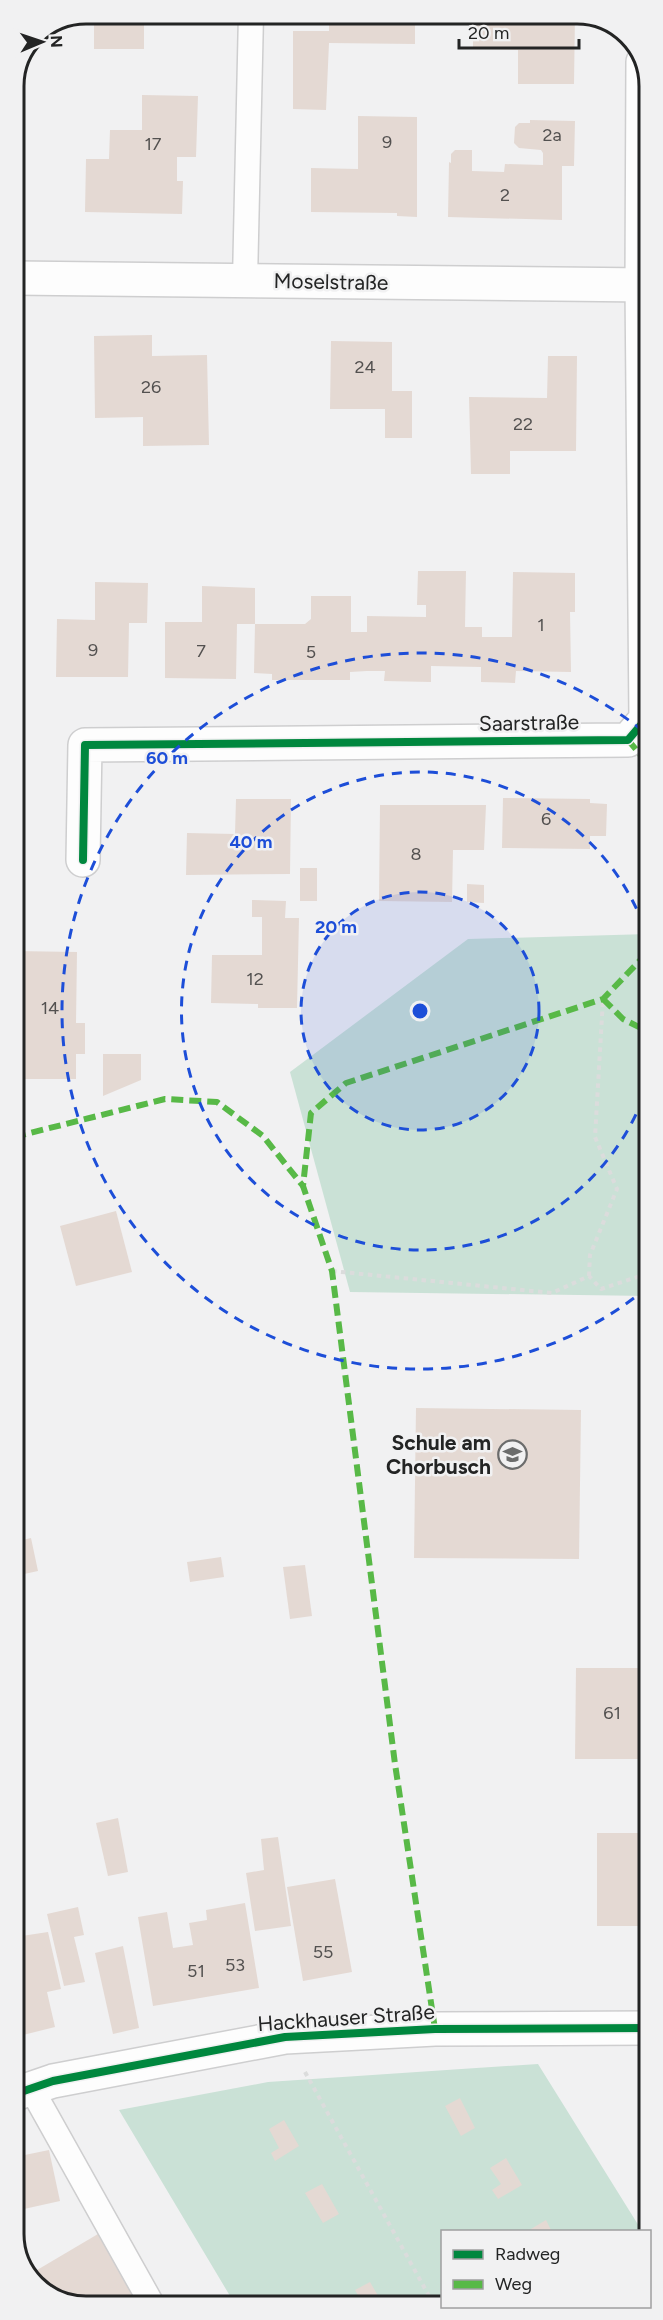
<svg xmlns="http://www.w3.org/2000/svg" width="663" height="2320" font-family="Figtree,sans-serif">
	<rect width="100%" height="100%" fill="#f1f1f2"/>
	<g fill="#cae1d6">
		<polygon points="649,934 649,1296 350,1292 290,1072 468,939"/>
		<polygon points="538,2064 642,2231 442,2232 442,2305 236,2306 119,2110 268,2082"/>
	</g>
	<g fill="#e4d9d3">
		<rect x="94" y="14" width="50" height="35"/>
		<polygon points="329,14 415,14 415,44 329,43 326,110 293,109 293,31 329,31"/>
		<polygon points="491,14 575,14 574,84 518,84 518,50 473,49 473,16 491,16"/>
		<polygon points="24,60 24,127 14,127 14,85"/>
		<polygon points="142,95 198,96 196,157 177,157 177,181 183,181 182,214 85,212 86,159 109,159 110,130 142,130"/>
		<polygon points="358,116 417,117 417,217 397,216 397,213 311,212 311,168 358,169"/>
		<polygon points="530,120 575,121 574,166 562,166 562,220 448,217 449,162 451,163 451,154 455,150 472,150 472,171 504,172 505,164 543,165 543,153 541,150 519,148 514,143 515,127 519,123 530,123"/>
		<polygon points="152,335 152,356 207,355 209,445 143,446 143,417 95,418 94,336"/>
		<polygon points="331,341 392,342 392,391 412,391 412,438 385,438 385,409 330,409"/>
		<polygon points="548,356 577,356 576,451 510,451 510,474 471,474 469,397 547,398"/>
		<polygon points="418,571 466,571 465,627 482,627 482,637 512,637 513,572 575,573 575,612 570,612 571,672 516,671 515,683 481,682 481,667 431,666 431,682 384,681 385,671 367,671 350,672 350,680 272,680 272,674 254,673 255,624 237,624 236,679 165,678 165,622 202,622 202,586 255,588 255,624 305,624 311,619 311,596 351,596 351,632 367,632 367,616 426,617 426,605 417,605"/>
		<polygon points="95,582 148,583 147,623 129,623 128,677 56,677 57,619 95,620"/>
		<polygon points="503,798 590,799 590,803 607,804 606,836 590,836 590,849 502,848"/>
		<polygon points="236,799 291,799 290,874 186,875 187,833 235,834"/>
		<polygon points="380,805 486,805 484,850 453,850 452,902 379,901"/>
		<rect x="300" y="868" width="17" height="33"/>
		<polygon points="467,884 484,885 484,903 467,902"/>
		<polygon points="252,900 286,901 285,918 299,918 297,1008 258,1008 258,1004 211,1003 212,955 262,955 262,917 252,917"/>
		<polygon points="14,951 77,952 76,1023 85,1023 85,1054 76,1054 76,1079 14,1079 14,1020 24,1020 24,996 14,996"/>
		<polygon points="103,1054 141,1054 141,1080 103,1096"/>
		<polygon points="116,1211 132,1272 76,1286 60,1226"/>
		<polygon points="416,1408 581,1410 579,1559 414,1558"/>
		<polygon points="31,1538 38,1571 15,1576 14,1542"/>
		<polygon points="221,1557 224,1577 190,1582 187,1562"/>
		<polygon points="305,1565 312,1616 290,1619 283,1567"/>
		<polygon points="576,1668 649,1668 649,1759 575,1759"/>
		<polygon points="15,1787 19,1802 15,1803"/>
		<polygon points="118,1818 128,1872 108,1876 96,1823"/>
		<rect x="597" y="1833" width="52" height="93"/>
		<polygon points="278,1837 291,1926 255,1931 246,1873 264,1870 261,1839"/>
		<polygon points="335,1879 352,1972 303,1981 287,1887"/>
		<polygon points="245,1903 259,1988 153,2006 138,1917 167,1912 173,1948 193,1945 189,1923 207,1920 206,1910"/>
		<polygon points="78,1907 84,1935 74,1937 85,1982 64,1986 47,1914"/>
		<polygon points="48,1932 61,1989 47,1992 55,2027 15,2037 15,1937"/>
		<polygon points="123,1946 139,2028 113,2034 95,1953"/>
		<polygon points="460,2098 475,2128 461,2136 445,2106"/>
		<polygon points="284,2120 299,2146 275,2161 271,2153 279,2148 269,2129"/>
		<polygon points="49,2150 60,2201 15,2211 15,2157"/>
		<polygon points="506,2158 522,2185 498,2199 492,2190 501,2184 490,2168"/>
		<polygon points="322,2184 339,2214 323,2223 305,2193"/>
		<polygon points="546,2220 552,2232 532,2232 531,2229"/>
		<polygon points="98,2234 136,2299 123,2306 80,2306 42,2290 32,2273"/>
		<polygon points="370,2282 384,2306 364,2306 355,2290"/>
	</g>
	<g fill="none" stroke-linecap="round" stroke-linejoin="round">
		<defs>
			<g id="lane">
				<polyline points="245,281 251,14"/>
				<polyline points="31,2088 153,2306"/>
			</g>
			<g id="street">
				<polyline points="14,278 648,285"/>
				<polyline points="83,860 85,745 628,740 646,719 642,285 643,62"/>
				<polyline points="15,2094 53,2081 285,2037 435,2029 649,2028"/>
			</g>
		</defs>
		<use href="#lane" stroke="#cececf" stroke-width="27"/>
		<use href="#street" stroke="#cececf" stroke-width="36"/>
		<g stroke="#dbdcdc" stroke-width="4" stroke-dasharray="4.5 4.5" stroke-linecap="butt">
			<polyline points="332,1271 552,1293 589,1276 601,1289 649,1273"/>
			<polyline points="589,1276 590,1255 617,1189 595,1137 603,999"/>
			<polyline points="305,2072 434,2305"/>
		</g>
		<use href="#lane" stroke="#fdfdfd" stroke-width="24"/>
		<use href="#street" stroke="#fdfdfd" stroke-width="33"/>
		<g stroke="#58b947" stroke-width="6" stroke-dasharray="12 6" stroke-linecap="butt">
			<polyline points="628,740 649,765"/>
			<polyline points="603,999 623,1019 649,1032"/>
			<polyline points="14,1137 165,1099 217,1102 263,1136 303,1186"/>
			<polyline points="435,2029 395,1764 332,1271 303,1186 311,1113 346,1083 603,999 649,951"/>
		</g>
		<defs>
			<g id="cycleway">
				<polyline points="83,860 85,745 628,740 646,719 642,285 643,62"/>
				<polyline points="15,2094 53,2081 285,2037 435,2029 649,2028"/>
			</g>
		</defs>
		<use href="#cycleway" stroke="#f1f1f2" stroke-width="11"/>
		<use href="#cycleway" stroke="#00873e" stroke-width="8"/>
	</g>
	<circle cx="420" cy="1011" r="119" fill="#1d4ed8" fill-opacity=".12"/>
	<g fill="none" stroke="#1d4ed8" stroke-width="3" stroke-dasharray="10 8">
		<circle cx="420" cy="1011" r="119"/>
		<path d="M649 1081A239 239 0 1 1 649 941"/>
		<path d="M648 1287A358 358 0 1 1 648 735"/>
	</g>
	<defs>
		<symbol id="school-ring" viewBox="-11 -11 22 22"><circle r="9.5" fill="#f1f1f2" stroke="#6b6c6c" stroke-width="1.5"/><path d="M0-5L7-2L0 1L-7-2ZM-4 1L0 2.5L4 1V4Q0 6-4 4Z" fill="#6b6c6c"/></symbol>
	</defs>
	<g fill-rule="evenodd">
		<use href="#school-ring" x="496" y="1438" width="33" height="33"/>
	</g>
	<g text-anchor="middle" stroke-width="5" stroke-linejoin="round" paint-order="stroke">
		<g font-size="18" fill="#535150">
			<text x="552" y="141">2a</text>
			<text x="387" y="148">9</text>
			<text x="153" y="150">17</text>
			<text x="505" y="201">2</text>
			<text x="365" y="373">24</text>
			<text x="151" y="393">26</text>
			<text x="523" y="430">22</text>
			<text x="541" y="631">1</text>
			<text x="93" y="656">9</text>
			<text x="201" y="657">7</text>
			<text x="311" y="658">5</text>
			<text x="546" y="825">6</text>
			<text x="416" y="860">8</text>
			<text x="255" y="985">12</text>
			<text x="50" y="1014">14</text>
			<text x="612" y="1719">61</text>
			<text x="323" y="1958">55</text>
			<text x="235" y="1971">53</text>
			<text x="196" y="1977">51</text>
		</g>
		<g font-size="21" fill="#232424" stroke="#f1f1f2">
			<text transform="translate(331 282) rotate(1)" y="7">Moselstraße</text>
			<text transform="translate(529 723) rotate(-1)" y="7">Saarstraße</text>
			<text transform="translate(346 2018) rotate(-4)" y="7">Hackhauser Straße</text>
		</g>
		<g font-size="21" font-weight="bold" fill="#232424" stroke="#f1f1f2" text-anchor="end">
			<text x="491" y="1450">Schule am<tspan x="491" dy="24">Chorbusch</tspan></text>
		</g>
	</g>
	<path d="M0 0H663V2320H0ZM86 24H577A62 62 0 0 1 639 86V2234A62 62 0 0 1 577 2296H86A62 62 0 0 1 24 2234V86A62 62 0 0 1 86 24Z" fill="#f1f1f2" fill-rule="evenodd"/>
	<path fill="none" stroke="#232424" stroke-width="3" d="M86 24H577A62 62 0 0 1 639 86V2234A62 62 0 0 1 577 2296H86A62 62 0 0 1 24 2234V86A62 62 0 0 1 86 24Z"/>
	<circle cx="420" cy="1011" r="9" fill="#1d4ed8" stroke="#f1f1f2" stroke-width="3"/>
	<g font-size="18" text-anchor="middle" font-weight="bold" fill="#1d4ed8" stroke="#f1f1f2" stroke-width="5" stroke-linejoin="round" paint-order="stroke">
		<text x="167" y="764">60 m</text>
		<text x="251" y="848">40 m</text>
		<text x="336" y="933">20 m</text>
	</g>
	<rect x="441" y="2230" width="210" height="78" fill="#f1f1f2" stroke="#9f9fa0" stroke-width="1.5"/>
	<rect x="453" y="2250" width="30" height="9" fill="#00873e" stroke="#9f9fa0" stroke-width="1.5"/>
	<text x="495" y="2260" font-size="18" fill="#232424">Radweg</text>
	<rect x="453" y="2280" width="30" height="9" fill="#58b947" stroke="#9f9fa0" stroke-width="1.5"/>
	<text x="495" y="2290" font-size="18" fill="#232424">Weg</text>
	<g transform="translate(42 42) rotate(88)" stroke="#f1f1f2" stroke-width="4.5" paint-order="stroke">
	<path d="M0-4.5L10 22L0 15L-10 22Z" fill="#232424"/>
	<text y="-9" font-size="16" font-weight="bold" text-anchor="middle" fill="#232424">N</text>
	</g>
	<path d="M459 39v9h120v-9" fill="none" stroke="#232424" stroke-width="3"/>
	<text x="468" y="39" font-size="18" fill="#232424" stroke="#f1f1f2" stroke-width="4.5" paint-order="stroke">20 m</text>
</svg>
